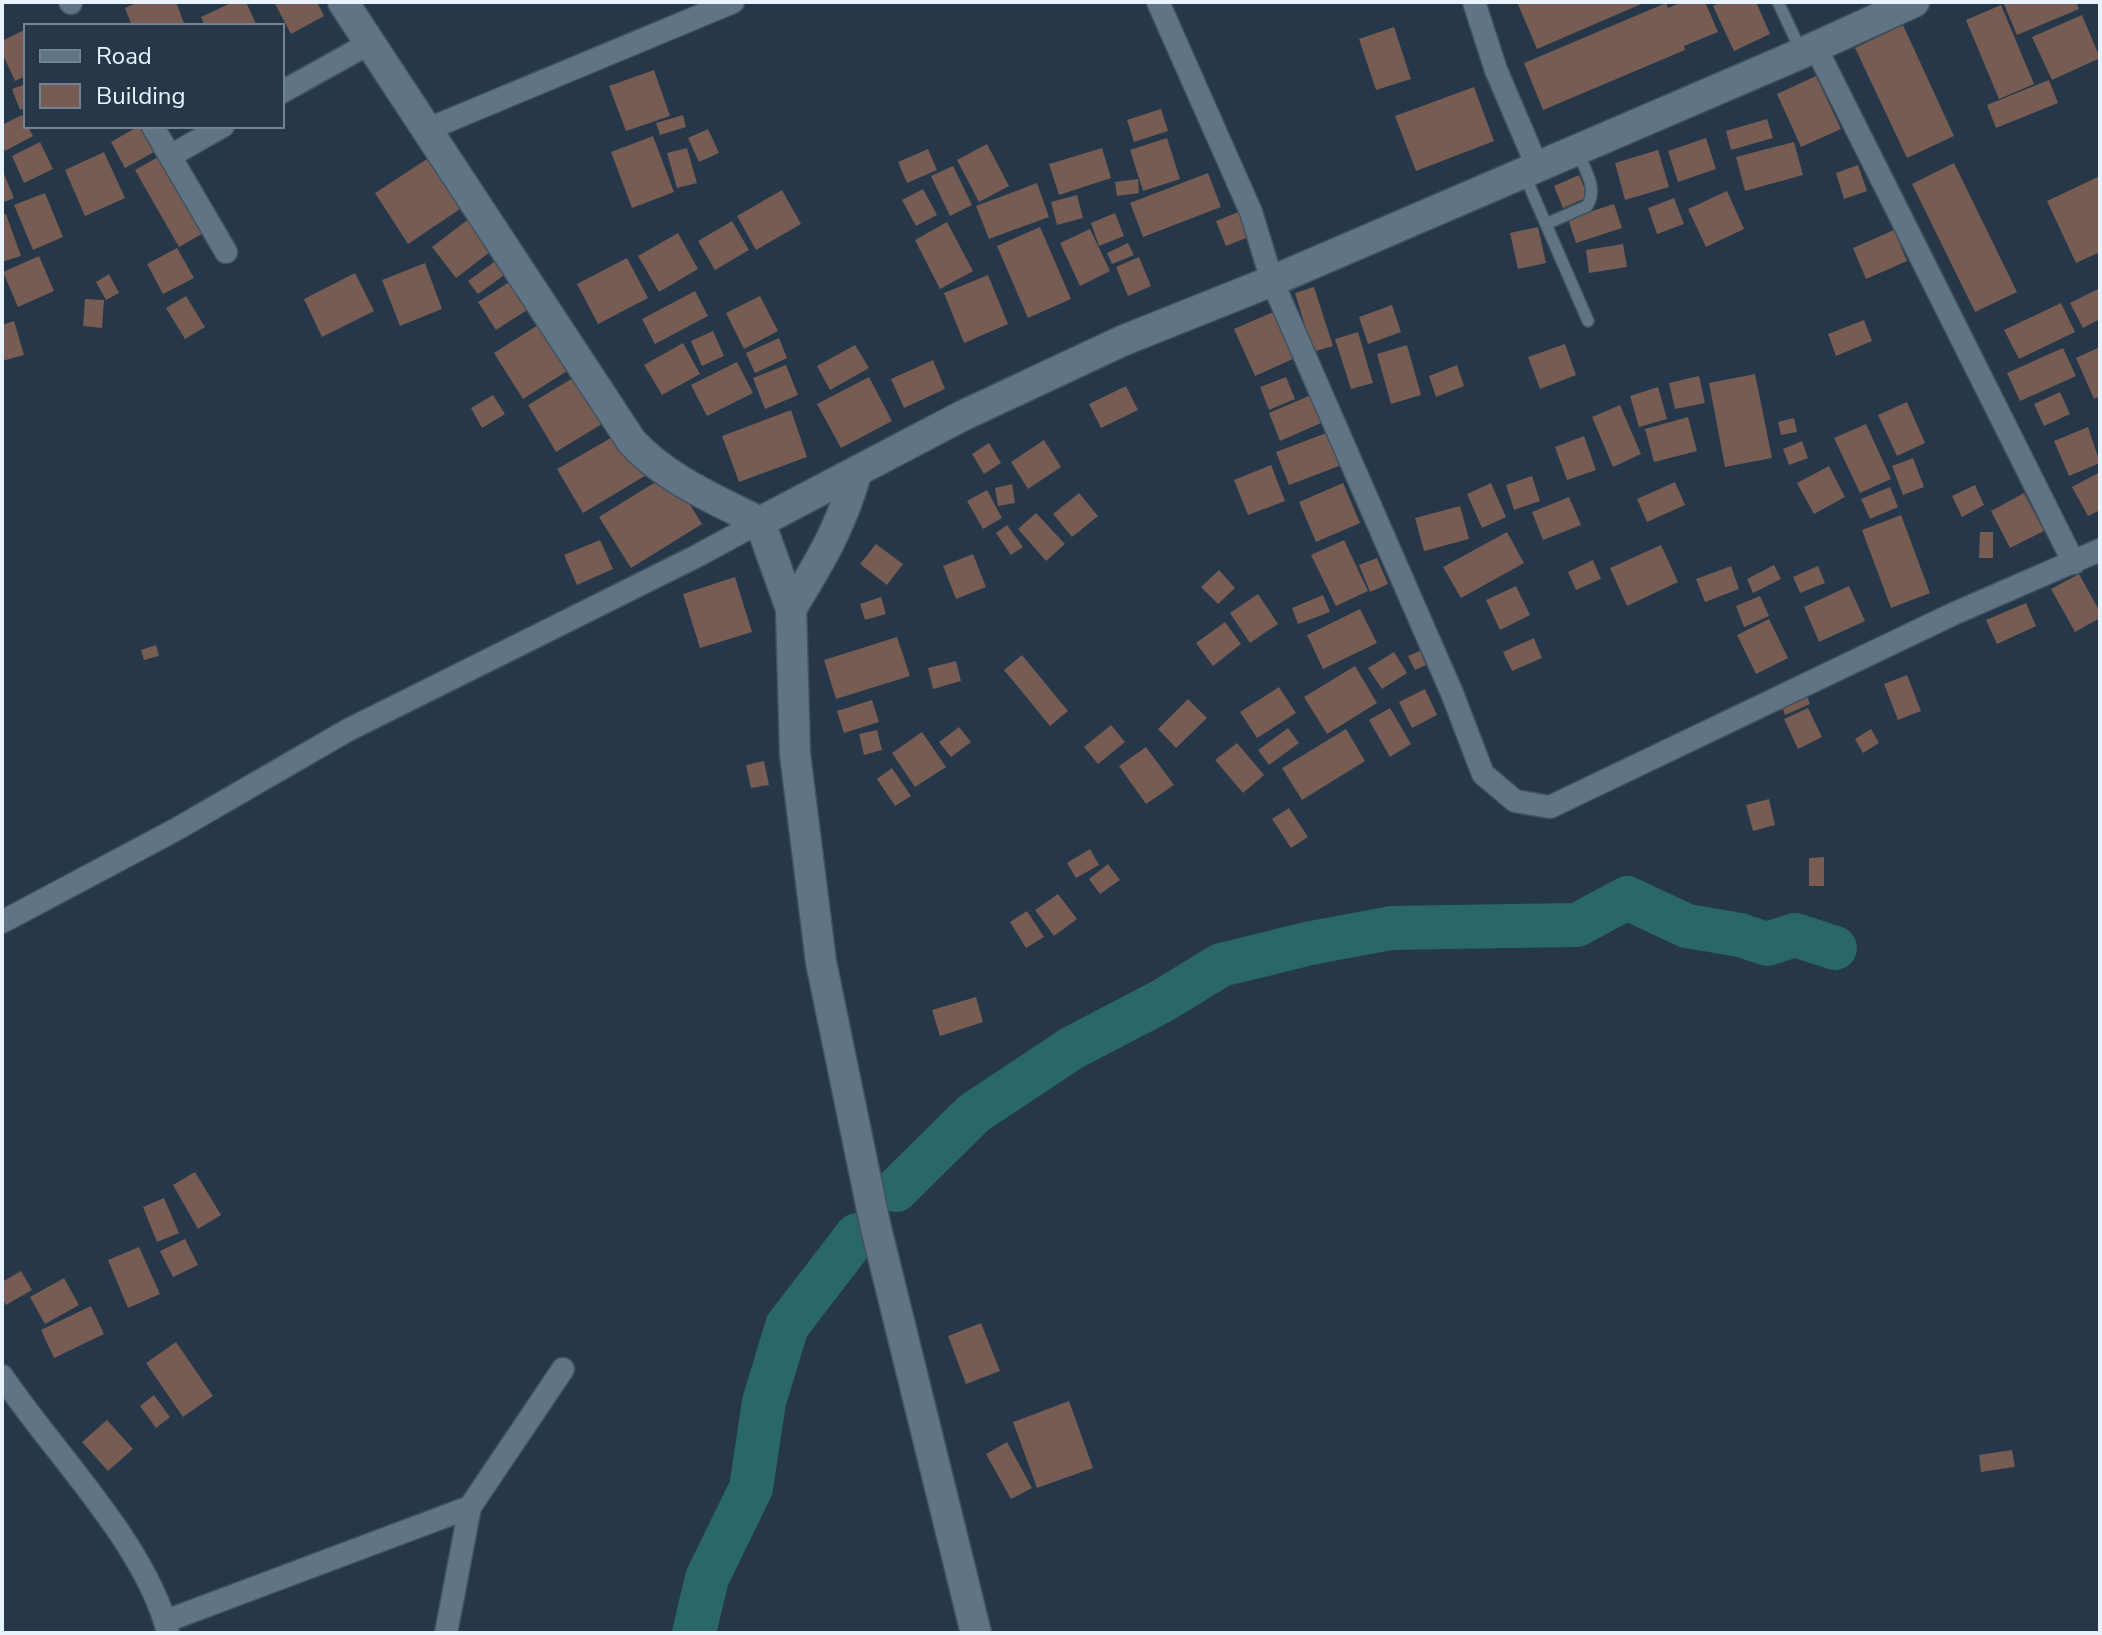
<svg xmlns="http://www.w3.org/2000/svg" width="2102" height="1635" font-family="'Nunito Sans',sans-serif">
	<rect width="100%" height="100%" fill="#253748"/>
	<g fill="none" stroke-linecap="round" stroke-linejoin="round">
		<g stroke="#296769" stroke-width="44">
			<polyline points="896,1190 974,1113 1072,1048 1162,1001 1221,965 1311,943 1391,928 1577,925 1627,898 1687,926 1740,935 1767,944 1795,935 1835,948"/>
			<polyline points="694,1633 707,1578 751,1488 764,1402 787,1326 857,1235"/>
		</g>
	</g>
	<g fill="#765c52">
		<polygon points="139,2 176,2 185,26 132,26 125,8"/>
		<polygon points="233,2 246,2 257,26 205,26 201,17"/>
		<polygon points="274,2 317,2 324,16 291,34"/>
		<polygon points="1517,2 1646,2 1537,49"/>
		<polygon points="1682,2 1705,2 1718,32 1684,46 1685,50 1543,110 1524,63 1666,3 1668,8"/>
		<polygon points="1721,2 1756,2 1770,34 1734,51 1713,6"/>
		<polygon points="2003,2 2076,2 2079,9 2017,35"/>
		<polygon points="2001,5 2034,84 1999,99 1966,20"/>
		<polygon points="2082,15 2100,58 2052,80 2032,37"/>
		<polygon points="1903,25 1954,136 1907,158 1855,48"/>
		<polygon points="1394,27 1411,79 1376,90 1359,39"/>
		<polygon points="26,29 26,76 15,81 2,53 2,41"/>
		<polygon points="654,70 670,116 626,131 609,86"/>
		<polygon points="1816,76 1841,129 1801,147 1777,94"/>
		<polygon points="2049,80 2058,103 1996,128 1987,105"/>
		<polygon points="26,84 26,107 20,110 12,89"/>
		<polygon points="1474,87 1494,141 1416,171 1395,116"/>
		<polygon points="1161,109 1168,131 1134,142 1127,120"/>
		<polygon points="22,115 33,136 5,151 2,146 2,125"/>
		<polygon points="683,115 686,127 660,135 656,123"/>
		<polygon points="1767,119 1773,138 1731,150 1726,131"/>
		<polygon points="139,126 142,126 156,151 125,168 111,142"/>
		<polygon points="708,129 719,153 699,162 688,138"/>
		<polygon points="653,136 674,192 632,208 611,152"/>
		<polygon points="1167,138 1180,179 1143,191 1130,150"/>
		<polygon points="1706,138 1716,169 1678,182 1668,151"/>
		<polygon points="40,142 53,169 24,183 12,156"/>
		<polygon points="1794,142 1803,175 1745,191 1736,157"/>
		<polygon points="987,144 1009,186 979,202 957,160"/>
		<polygon points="687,148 697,183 677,188 667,153"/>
		<polygon points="1102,148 1111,178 1059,195 1049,164"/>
		<polygon points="928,149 937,170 907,183 898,162"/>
		<polygon points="1658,150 1669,187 1625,200 1615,163"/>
		<polygon points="104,152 125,198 85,216 65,170"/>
		<polygon points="158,157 202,234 179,247 135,170"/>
		<polygon points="430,157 463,207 408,244 375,193"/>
		<polygon points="1954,163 2017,292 1975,312 1912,184"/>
		<polygon points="1858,165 1867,191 1844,199 1836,173"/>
		<polygon points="953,166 972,205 950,216 931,176"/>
		<polygon points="2,169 14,198 2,203"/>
		<polygon points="1208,173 1221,207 1143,237 1130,203"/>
		<polygon points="1579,175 1588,197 1563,208 1554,186"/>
		<polygon points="2100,176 2100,252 2076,263 2047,201"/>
		<polygon points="1138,179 1139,193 1117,196 1115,182"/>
		<polygon points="1037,183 1049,217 989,239 976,206"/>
		<polygon points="923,189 937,215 916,226 902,200"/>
		<polygon points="782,190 801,224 756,250 737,216"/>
		<polygon points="1727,191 1744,229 1706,247 1688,209"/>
		<polygon points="45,193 63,237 33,250 14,205"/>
		<polygon points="1077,195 1083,218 1057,225 1051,202"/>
		<polygon points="1674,198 1684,224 1657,234 1648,208"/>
		<polygon points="1614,204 1622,228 1576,243 1568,219"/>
		<polygon points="1241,211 1251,236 1226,246 1216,221"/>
		<polygon points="1115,213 1124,236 1099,246 1091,223"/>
		<polygon points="6,214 21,256 2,262 2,215"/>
		<polygon points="470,218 494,249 456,278 432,247"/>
		<polygon points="732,221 749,250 715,270 698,241"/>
		<polygon points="947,222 973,271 940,289 915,240"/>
		<polygon points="1040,227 1071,299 1028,318 997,246"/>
		<polygon points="1538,227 1546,263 1518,269 1510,233"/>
		<polygon points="1090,229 1110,271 1080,286 1060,243"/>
		<polygon points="1894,230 1907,261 1866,279 1853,248"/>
		<polygon points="678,233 698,269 659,292 638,256"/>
		<polygon points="1128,243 1134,255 1112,264 1107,253"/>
		<polygon points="1623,244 1627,267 1589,273 1586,250"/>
		<polygon points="177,248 194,278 163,294 147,264"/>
		<polygon points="505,254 514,268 478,294 468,281"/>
		<polygon points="39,256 54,291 18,307 3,272"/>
		<polygon points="1139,257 1151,286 1128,296 1116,267"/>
		<polygon points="627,258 648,298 598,324 577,284"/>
		<polygon points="425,263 442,309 400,326 382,280"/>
		<polygon points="355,273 374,311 322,337 304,299"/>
		<polygon points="109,274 119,293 106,300 96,282"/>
		<polygon points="988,275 1008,324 964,343 944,293"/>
		<polygon points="514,279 532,307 496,330 478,302"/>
		<polygon points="1314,287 1333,346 1313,352 1295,293"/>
		<polygon points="2100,288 2100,319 2083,328 2070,303"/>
		<polygon points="695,291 708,316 655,344 642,319"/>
		<polygon points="186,296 205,327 185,339 166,308"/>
		<polygon points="760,296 778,331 744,349 726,313"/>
		<polygon points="85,299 104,300 102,328 83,326"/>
		<polygon points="2061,303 2075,332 2019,359 2004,330"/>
		<polygon points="1392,305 1401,332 1368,344 1359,317"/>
		<polygon points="1273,312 1293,359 1255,376 1234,329"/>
		<polygon points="546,320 575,366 523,399 494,353"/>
		<polygon points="1864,320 1872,341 1836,356 1828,334"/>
		<polygon points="14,321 24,355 2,361 2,325"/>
		<polygon points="713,331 724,356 702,366 691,341"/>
		<polygon points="1358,332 1373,383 1351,389 1335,339"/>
		<polygon points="779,338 787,358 755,373 746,353"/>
		<polygon points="683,343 700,374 662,395 644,365"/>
		<polygon points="1565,344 1576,375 1540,389 1528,357"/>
		<polygon points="855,345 869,368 830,390 817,366"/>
		<polygon points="1407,345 1421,395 1391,404 1377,354"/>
		<polygon points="2100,347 2100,396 2094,399 2076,358"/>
		<polygon points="2063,348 2076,376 2020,401 2007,373"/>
		<polygon points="933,360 945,389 904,408 891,379"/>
		<polygon points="737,362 753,393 707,416 691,385"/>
		<polygon points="786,365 798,395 765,409 753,378"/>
		<polygon points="1457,365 1464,386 1436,397 1429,376"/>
		<polygon points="583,372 610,419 556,452 528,405"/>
		<polygon points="1755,374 1772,458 1725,467 1709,383"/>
		<polygon points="1699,376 1705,403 1675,409 1669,383"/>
		<polygon points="869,377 892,421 841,448 817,404"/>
		<polygon points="1286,377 1295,399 1269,410 1260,387"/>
		<polygon points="1126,386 1138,410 1101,428 1089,404"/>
		<polygon points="1658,387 1667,419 1639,427 1630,396"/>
		<polygon points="2060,392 2070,414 2044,426 2034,404"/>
		<polygon points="1316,393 1328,420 1280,441 1269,413"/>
		<polygon points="493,395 505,414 482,428 471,408"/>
		<polygon points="1907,402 1925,443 1897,456 1878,415"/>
		<polygon points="1620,405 1641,454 1613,467 1592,417"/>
		<polygon points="791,410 807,457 739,482 722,436"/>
		<polygon points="1688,417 1697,451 1654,462 1645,429"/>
		<polygon points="1794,418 1797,432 1781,435 1778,422"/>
		<polygon points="1866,424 1891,479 1860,493 1834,438"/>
		<polygon points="2088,427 2100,463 2069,476 2054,441"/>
		<polygon points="1334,430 1347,463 1289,485 1276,452"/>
		<polygon points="623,431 648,474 583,513 557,469"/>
		<polygon points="1584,436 1596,470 1567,480 1555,447"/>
		<polygon points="1044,440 1061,467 1028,489 1011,462"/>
		<polygon points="1802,441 1808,458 1789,465 1783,449"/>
		<polygon points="989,443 1001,463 984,474 972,454"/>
		<polygon points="1913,458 1924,487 1903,495 1892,466"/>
		<polygon points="1271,465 1285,501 1248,515 1234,480"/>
		<polygon points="1829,466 1845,497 1814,514 1797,483"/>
		<polygon points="2100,472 2100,510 2088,516 2072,487"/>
		<polygon points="670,473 702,524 631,568 599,517"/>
		<polygon points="1532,476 1540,501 1514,510 1506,485"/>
		<polygon points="1675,482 1685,505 1647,522 1637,499"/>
		<polygon points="1343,483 1360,523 1316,542 1299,502"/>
		<polygon points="1491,483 1506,517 1482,528 1467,494"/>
		<polygon points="1012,484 1015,503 998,506 995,488"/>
		<polygon points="1975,485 1984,505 1962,517 1952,496"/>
		<polygon points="1890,487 1898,507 1870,519 1861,499"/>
		<polygon points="987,490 1002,518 983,529 967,501"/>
		<polygon points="1079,493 1098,516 1072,537 1053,514"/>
		<polygon points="2024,493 2044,531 2010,548 1991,511"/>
		<polygon points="1569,497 1581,525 1543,540 1532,512"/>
		<polygon points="1460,506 1469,539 1424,551 1415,518"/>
		<polygon points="1036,513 1065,544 1046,561 1018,529"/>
		<polygon points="1901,515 1930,593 1891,608 1862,530"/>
		<polygon points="1007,525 1023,547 1011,555 996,533"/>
		<polygon points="1507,532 1524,563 1461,598 1443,567"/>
		<polygon points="1980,532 1993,532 1993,558 1979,558"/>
		<polygon points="600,540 613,569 577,585 564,555"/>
		<polygon points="1344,540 1368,591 1336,606 1311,555"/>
		<polygon points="876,544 903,564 887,585 860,564"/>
		<polygon points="1661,545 1678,582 1627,606 1610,568"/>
		<polygon points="973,554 986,587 956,599 943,566"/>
		<polygon points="1377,558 1388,584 1370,592 1359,565"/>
		<polygon points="1593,560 1601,579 1576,590 1568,572"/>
		<polygon points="1774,565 1781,579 1753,593 1747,579"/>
		<polygon points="1731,566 1739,589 1705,602 1696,579"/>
		<polygon points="1818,566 1825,583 1800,593 1793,577"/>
		<polygon points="1219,570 1235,588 1218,604 1201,587"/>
		<polygon points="2079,574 2100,612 2100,618 2075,632 2051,589"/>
		<polygon points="735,577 752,632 700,648 683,594"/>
		<polygon points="1516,586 1530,615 1500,630 1486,600"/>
		<polygon points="1849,586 1865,621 1819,642 1804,607"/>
		<polygon points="1258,594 1278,624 1250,643 1230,613"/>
		<polygon points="1323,595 1330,612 1298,624 1292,608"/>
		<polygon points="1760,596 1769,616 1744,627 1736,606"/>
		<polygon points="881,597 886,614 865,620 860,604"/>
		<polygon points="2026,603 2036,626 1997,644 1986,620"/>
		<polygon points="1360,609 1377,643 1323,669 1307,635"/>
		<polygon points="1769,619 1788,658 1756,674 1737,635"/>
		<polygon points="1225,622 1241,644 1213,666 1196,643"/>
		<polygon points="897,637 910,676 836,699 824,660"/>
		<polygon points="1534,638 1542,658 1512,671 1503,652"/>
		<polygon points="156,645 159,656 144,660 141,650"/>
		<polygon points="1420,651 1426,665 1415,670 1408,656"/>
		<polygon points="1394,652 1407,673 1382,689 1368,668"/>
		<polygon points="1022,655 1068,711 1050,726 1004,670"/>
		<polygon points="956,661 961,681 933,689 928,668"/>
		<polygon points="1355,666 1377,703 1327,734 1304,697"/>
		<polygon points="1907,675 1921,711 1898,720 1884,684"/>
		<polygon points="1279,687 1296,713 1257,738 1240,712"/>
		<polygon points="1425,689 1437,715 1412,728 1399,702"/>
		<polygon points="1806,694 1810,704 1785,715 1781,704"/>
		<polygon points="1188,699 1207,718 1176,748 1158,729"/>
		<polygon points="872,700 879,722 844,733 837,711"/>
		<polygon points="1390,708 1411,744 1390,757 1369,720"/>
		<polygon points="1808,708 1822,737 1798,749 1784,719"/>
		<polygon points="1111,725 1125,742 1098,764 1084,747"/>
		<polygon points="959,727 971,742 951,757 939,742"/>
		<polygon points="1288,728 1299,743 1269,765 1258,750"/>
		<polygon points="1346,729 1365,761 1302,800 1282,768"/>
		<polygon points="1871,729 1879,743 1863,753 1855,739"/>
		<polygon points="877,730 882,750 864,755 859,734"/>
		<polygon points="922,732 946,767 915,787 892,753"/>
		<polygon points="1237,743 1264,775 1243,793 1215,760"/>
		<polygon points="1146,747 1174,785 1146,804 1119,766"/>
		<polygon points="764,761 769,785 751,788 746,765"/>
		<polygon points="892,768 911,796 895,806 877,779"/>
		<polygon points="1769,799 1775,825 1753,831 1746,805"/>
		<polygon points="1289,808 1308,837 1291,848 1272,819"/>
		<polygon points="1090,849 1099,865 1076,878 1067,863"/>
		<polygon points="1824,857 1824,886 1809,886 1809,858"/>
		<polygon points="1108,864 1120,880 1100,894 1089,879"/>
		<polygon points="1058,894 1077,919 1054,936 1035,910"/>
		<polygon points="1027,911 1044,937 1026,948 1010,922"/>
		<polygon points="976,997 983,1022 940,1036 932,1010"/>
		<polygon points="195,1172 221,1215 198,1229 173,1185"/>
		<polygon points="164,1198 179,1233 157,1242 143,1207"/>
		<polygon points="185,1239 198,1265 173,1277 160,1251"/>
		<polygon points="139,1247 160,1294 128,1308 108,1260"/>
		<polygon points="21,1271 32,1290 6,1305 2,1298 2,1282"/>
		<polygon points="64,1278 79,1305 45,1324 30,1297"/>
		<polygon points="91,1306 104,1334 54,1358 41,1330"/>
		<polygon points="981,1323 1000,1371 966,1384 948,1336"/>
		<polygon points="176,1342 213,1396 183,1417 146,1363"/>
		<polygon points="154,1395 170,1417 156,1428 140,1406"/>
		<polygon points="1069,1401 1093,1468 1037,1488 1013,1422"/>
		<polygon points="107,1420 133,1449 108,1471 82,1442"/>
		<polygon points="1007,1442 1032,1488 1011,1499 986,1454"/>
		<polygon points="2012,1450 2015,1467 1981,1472 1979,1455"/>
	</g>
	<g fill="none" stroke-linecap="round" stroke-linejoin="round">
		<defs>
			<g id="service">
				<polyline points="1778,2 1802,53"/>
				<polyline points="1525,176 1588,321"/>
				<path d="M 1546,224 L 1587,206 C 1599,189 1584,169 1578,152"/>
			</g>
			<g id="minor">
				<polyline points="70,2 71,3"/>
				<polyline points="1158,2 1251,212 1272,281 1452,693 1483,774 1515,801 1550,807 1953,614 2100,550"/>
				<polyline points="1474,2 1496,70 1537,166"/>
				<polyline points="1815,46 2074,563"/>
				<polyline points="282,92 370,43"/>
				<polyline points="153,127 226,252"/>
				<polyline points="426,130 733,2"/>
				<polyline points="172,155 223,126"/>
				<polyline points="2,922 175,830 348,730 695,557 760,522"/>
				<path d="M 2,1376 C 53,1452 147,1545 168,1633"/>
				<polyline points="166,1621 470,1507"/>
				<polyline points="446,1633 470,1507 563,1369"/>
			</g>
			<g id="secondary">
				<path d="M 343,2 L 632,442 C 666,479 716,500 760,522 L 791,609 L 795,754 L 821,962 L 875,1224 L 976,1633"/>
				<polyline points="760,522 962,416 1122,341 1272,281 1802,53 1914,2"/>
				<path d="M 791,609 C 821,560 841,527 857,471"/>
			</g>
		</defs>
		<use href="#service" stroke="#41525f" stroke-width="14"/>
		<use href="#minor" stroke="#41525f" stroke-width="25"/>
		<use href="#secondary" stroke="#41525f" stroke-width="33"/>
		<use href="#service" stroke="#607486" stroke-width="11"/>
		<use href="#minor" stroke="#607486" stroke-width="22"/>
		<use href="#secondary" stroke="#607486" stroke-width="30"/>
	</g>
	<rect width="2102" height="1635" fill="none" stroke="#e7f3fd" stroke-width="8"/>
	<rect x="24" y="24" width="260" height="104" fill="#253748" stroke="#738290" stroke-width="2"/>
	<rect x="40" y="50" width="40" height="12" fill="#607486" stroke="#738290" stroke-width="2"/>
	<text x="96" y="64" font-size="24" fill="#e7f3fd">Road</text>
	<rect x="40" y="84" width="40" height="24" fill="#765c52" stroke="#738290" stroke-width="2"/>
	<text x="96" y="104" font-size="24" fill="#e7f3fd">Building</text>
</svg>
